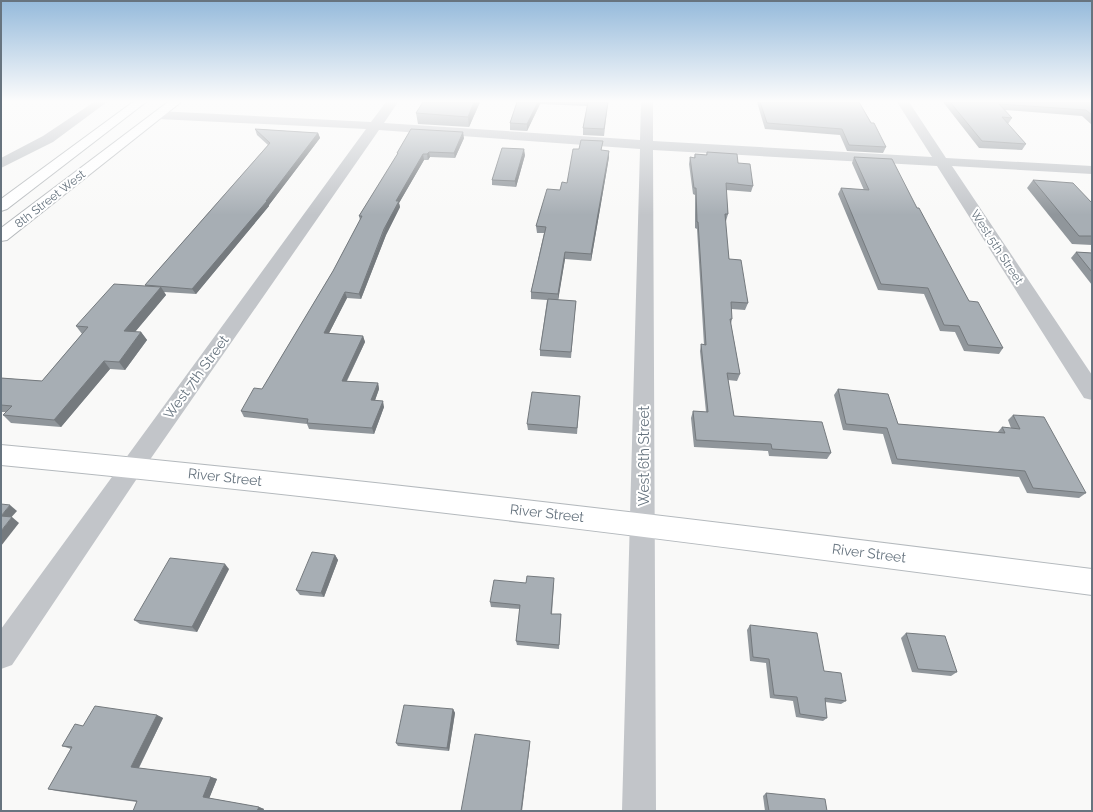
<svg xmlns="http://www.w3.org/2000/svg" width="1093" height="812" font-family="Raleway,sans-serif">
	<rect width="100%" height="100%" fill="#f9f9f8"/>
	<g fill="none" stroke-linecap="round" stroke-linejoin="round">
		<defs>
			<path id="secondary" d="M 1,445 C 366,479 729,523 1092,569 L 1092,595 C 729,547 366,500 1,465 Z"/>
			<g id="highway">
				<polygon points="133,102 146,102 7,209 1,211 1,199"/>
				<polygon points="168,102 181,102 7,240 1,241 1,228"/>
			</g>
		</defs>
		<use href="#secondary" stroke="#b4b9bd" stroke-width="2"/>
		<use href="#highway" stroke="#b5b9bc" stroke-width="2"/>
		<g fill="#c2c5c9" fill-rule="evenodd">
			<polygon points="94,102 107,102 53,142 1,168 1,158 43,136"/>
			<polygon points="386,102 398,102 384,123 640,140 641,102 653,102 653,141 932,157 897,102 909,102 946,158 1092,166 1092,174 952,166 1092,375 1092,400 1084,398 937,166 653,150 656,811 622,811 640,149 379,130 140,474 12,665 1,669 1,629 366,129 158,119 154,118 152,115 154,112 158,111 371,122"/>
		</g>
		<use href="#secondary" fill="#fff" fill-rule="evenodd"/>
		<use href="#highway" fill="#fff" fill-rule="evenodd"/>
	</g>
	<g fill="#90969b">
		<polygon points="480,102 469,127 418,124 416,113"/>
		<polygon points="517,102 608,102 604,136 583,135 583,128 587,106 540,104 527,131 510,130 510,123"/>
		<polygon points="757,102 859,102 886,147 883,153 847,151 840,135 765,129"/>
		<polygon points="943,102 1092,102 1092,125 1082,116 1005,110 1012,118 1008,124 1026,144 1022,150 979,148"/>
		<polygon points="255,129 318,133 320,138 269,205 269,206 196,294 164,292 166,295 135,332 141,332 147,340 125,370 110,369 61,427 11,423 3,415 6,412 1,412 1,378 42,381 82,334 76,326 145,286 145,285 268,145 257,135"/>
		<polygon points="464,138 455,158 430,157 428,160 424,160 399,203 400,207 386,235 361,299 347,298 329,333 363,336 365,342 347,381 378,383 379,389 375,400 384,407 374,434 309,429 307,424 244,417 241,411 262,389 333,271 360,220 359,216 397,155 397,153"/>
		<polygon points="602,151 609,151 609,157 591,261 565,259 558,300 576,301 571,358 540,356 540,350 547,300 531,299 531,292 544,233 537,233 536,226 560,190 567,183"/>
		<polygon points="707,152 738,163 753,186 751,192 726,190 728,214 726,221 725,221 729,259 748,303 745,310 731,309 732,319 731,324 740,374 737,381 728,380 734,416 831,453 827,459 769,456 768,451 694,447 691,418 693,411 706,412 700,351 701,344 704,345 697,229 695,228 695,195 693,194 689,164 690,157 694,158 695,154 706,155"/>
		<polygon points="525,155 516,187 492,185 492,180"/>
		<polygon points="854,157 917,208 969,301 1003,348 999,354 964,351 955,332 940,331 924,294 878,290 838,194 841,188 864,190 852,163"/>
		<polygon points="1033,180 1092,203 1092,245 1072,244 1027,188"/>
		<polygon points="1076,252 1092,253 1092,285 1071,258"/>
		<polygon points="838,389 898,424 997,433 1002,427 1011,428 1008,420 1013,415 1086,493 1079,498 1027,493 1019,477 892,464 883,434 843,430 834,395"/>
		<polygon points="580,396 577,434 528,430 527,424"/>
		<polygon points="335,555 338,560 324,597 300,595 296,590"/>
		<polygon points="229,569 197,632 140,624 134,620"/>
		<polygon points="526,583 554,583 552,614 561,614 559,649 517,645 516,641 520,609 491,607 490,602"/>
		<polygon points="750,625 824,671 846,701 841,704 825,702 827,718 823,721 796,717 793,701 770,698 766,663 750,661 747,630"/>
		<polygon points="906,633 957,672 951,676 912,672 901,638"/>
		<polygon points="453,709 455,713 449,751 398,746 396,743"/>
		<polygon points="157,715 163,718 139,768 211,777 217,779 209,798 259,807 264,809 263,811 133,811 137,802 57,791 48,789 71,749 62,746 83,726"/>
		<polygon points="766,793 827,811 765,811 763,796"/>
	</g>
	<g fill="#757a7e">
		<polygon points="474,102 480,102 469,127 468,117"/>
		<polygon points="538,102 540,102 540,104 527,131 527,124"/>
		<polygon points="463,132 464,138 455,158 454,153"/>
		<polygon points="318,133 320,138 269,205 269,206 196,294 192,289 266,201"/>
		<polygon points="524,149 525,155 516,187 515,181"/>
		<polygon points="609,151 609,157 591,261 591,254"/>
		<polygon points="429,152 430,157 428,160 427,154"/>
		<polygon points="423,154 424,160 399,203 400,207 386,235 361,299 359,294 396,201"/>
		<polygon points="565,252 565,259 558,301 558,294"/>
		<polygon points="161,287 166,295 129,339 124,331"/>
		<polygon points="345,292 347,298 326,339 324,333"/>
		<polygon points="141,332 147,340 125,370 119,362"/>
		<polygon points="363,336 365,342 344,386 342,381"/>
		<polygon points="104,361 110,369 61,427 54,420"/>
		<polygon points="378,383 379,389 373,406 371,400"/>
		<polygon points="383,401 384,407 374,434 372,428"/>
		<polygon points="10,505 17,511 8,521 1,516"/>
		<polygon points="12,517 19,523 1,546 1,531"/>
		<polygon points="335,555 338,560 324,597 321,593"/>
		<polygon points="225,564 229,569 197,632 192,627"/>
		<polygon points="453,709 455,713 449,751 447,748"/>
		<polygon points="157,715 163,718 138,769 131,767"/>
		<polygon points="530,741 530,744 522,811 521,811"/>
		<polygon points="211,777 217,779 209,799 203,797"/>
		<polygon points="259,807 264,809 263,811 257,811"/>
	</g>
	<g fill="#a7aeb4" stroke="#757a7e">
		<polygon points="423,102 474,102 468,117 416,113"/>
		<polygon points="517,102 538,102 527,124 510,123"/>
		<polygon points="588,102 608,102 604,129 583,128"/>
		<polygon points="760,102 859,102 871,123 874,123 886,147 849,145 842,129 767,123"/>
		<polygon points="950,102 1092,102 1092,115 1086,110 999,104 1012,118 1002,117 1026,144 982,141"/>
		<polygon points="255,129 318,133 266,201 267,201 192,289 145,285 270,143"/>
		<polygon points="411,129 463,132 454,153 429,152 427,154 423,154 396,201 399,201 384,229 359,294 345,292 324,333 363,336 342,381 378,383 371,400 383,401 372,428 307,423 308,419 241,411 254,388 262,389 333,271 362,216 359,216 398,153 397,153"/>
		<polygon points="581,140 603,141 601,150 609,151 591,254 565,252 558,294 531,292 546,227 536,226 547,189 560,190 562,182 567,183 573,149 579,149"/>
		<polygon points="502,148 524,149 515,181 492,180"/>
		<polygon points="707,152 737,154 738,163 750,164 753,186 726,183 728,214 725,214 729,259 741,260 748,303 731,302 732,319 730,319 740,374 727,373 734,416 822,422 831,453 772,449 771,444 696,440 693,411 708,412 701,344 706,345 698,222 697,222 696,188 694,188 690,157 695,158 695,154 707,155"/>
		<polygon points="854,157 892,159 917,208 919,208 969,301 978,302 1003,348 968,345 959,326 944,325 928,288 881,284 841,188 869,190"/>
		<polygon points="1033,180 1073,183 1092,203 1092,236 1079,236"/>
		<polygon points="1076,252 1092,253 1092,272"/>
		<polygon points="114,284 161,287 124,331 141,332 119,362 104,361 54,420 3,415 12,406 1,405 1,378 42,381 88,327 76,326"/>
		<polygon points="548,299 576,301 571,352 540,350"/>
		<polygon points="838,389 888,394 898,424 1005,433 1002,427 1020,429 1013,415 1044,417 1086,493 1033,488 1025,471 897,459 887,428 846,424"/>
		<polygon points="532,392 580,396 577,428 527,424"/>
		<polygon points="1,504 10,505 1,516 12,517 1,531"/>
		<polygon points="312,552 335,555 321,593 296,590"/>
		<polygon points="170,558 225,564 192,627 134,620"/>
		<polygon points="527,576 554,578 551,614 561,614 559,645 516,641 520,605 490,602 494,580 526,583"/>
		<polygon points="750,625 817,633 824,671 841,673 846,701 825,698 827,718 800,714 797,697 774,695 769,659 753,657"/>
		<polygon points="906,633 945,636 957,672 918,669"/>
		<polygon points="404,705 453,709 447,748 396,743"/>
		<polygon points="95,706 157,715 131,767 211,777 203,797 259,807 257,811 133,811 137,801 48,789 72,747 62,746 75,724 83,726"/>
		<polygon points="475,734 530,741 521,811 461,811"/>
		<polygon points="766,793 825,799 827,811 769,811"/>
	</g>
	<linearGradient id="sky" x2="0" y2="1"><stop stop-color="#95badb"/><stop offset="0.47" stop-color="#fcfcfc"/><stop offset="1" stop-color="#fcfcfc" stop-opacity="0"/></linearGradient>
	<rect width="1093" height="215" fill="url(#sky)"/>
	<g text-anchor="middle" stroke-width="4" stroke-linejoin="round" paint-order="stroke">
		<g font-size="12" fill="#67747f" stroke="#fff">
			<text transform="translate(50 199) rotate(-38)" y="4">8th Street West</text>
			<text transform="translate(997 247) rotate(57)" y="4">West 5th Street</text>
		</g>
		<g font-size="14" fill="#67747f" stroke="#fff">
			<text transform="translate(196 377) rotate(-54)" y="5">West 7th Street</text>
			<text transform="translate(644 456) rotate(-90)" y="5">West 6th Street</text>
			<text transform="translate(225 477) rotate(6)" y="5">River Street</text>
			<text transform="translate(547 513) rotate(6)" y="5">River Street</text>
			<text transform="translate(869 553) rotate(7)" y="5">River Street</text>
		</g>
	</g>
	<rect width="1093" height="812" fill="none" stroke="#67747f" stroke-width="4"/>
</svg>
